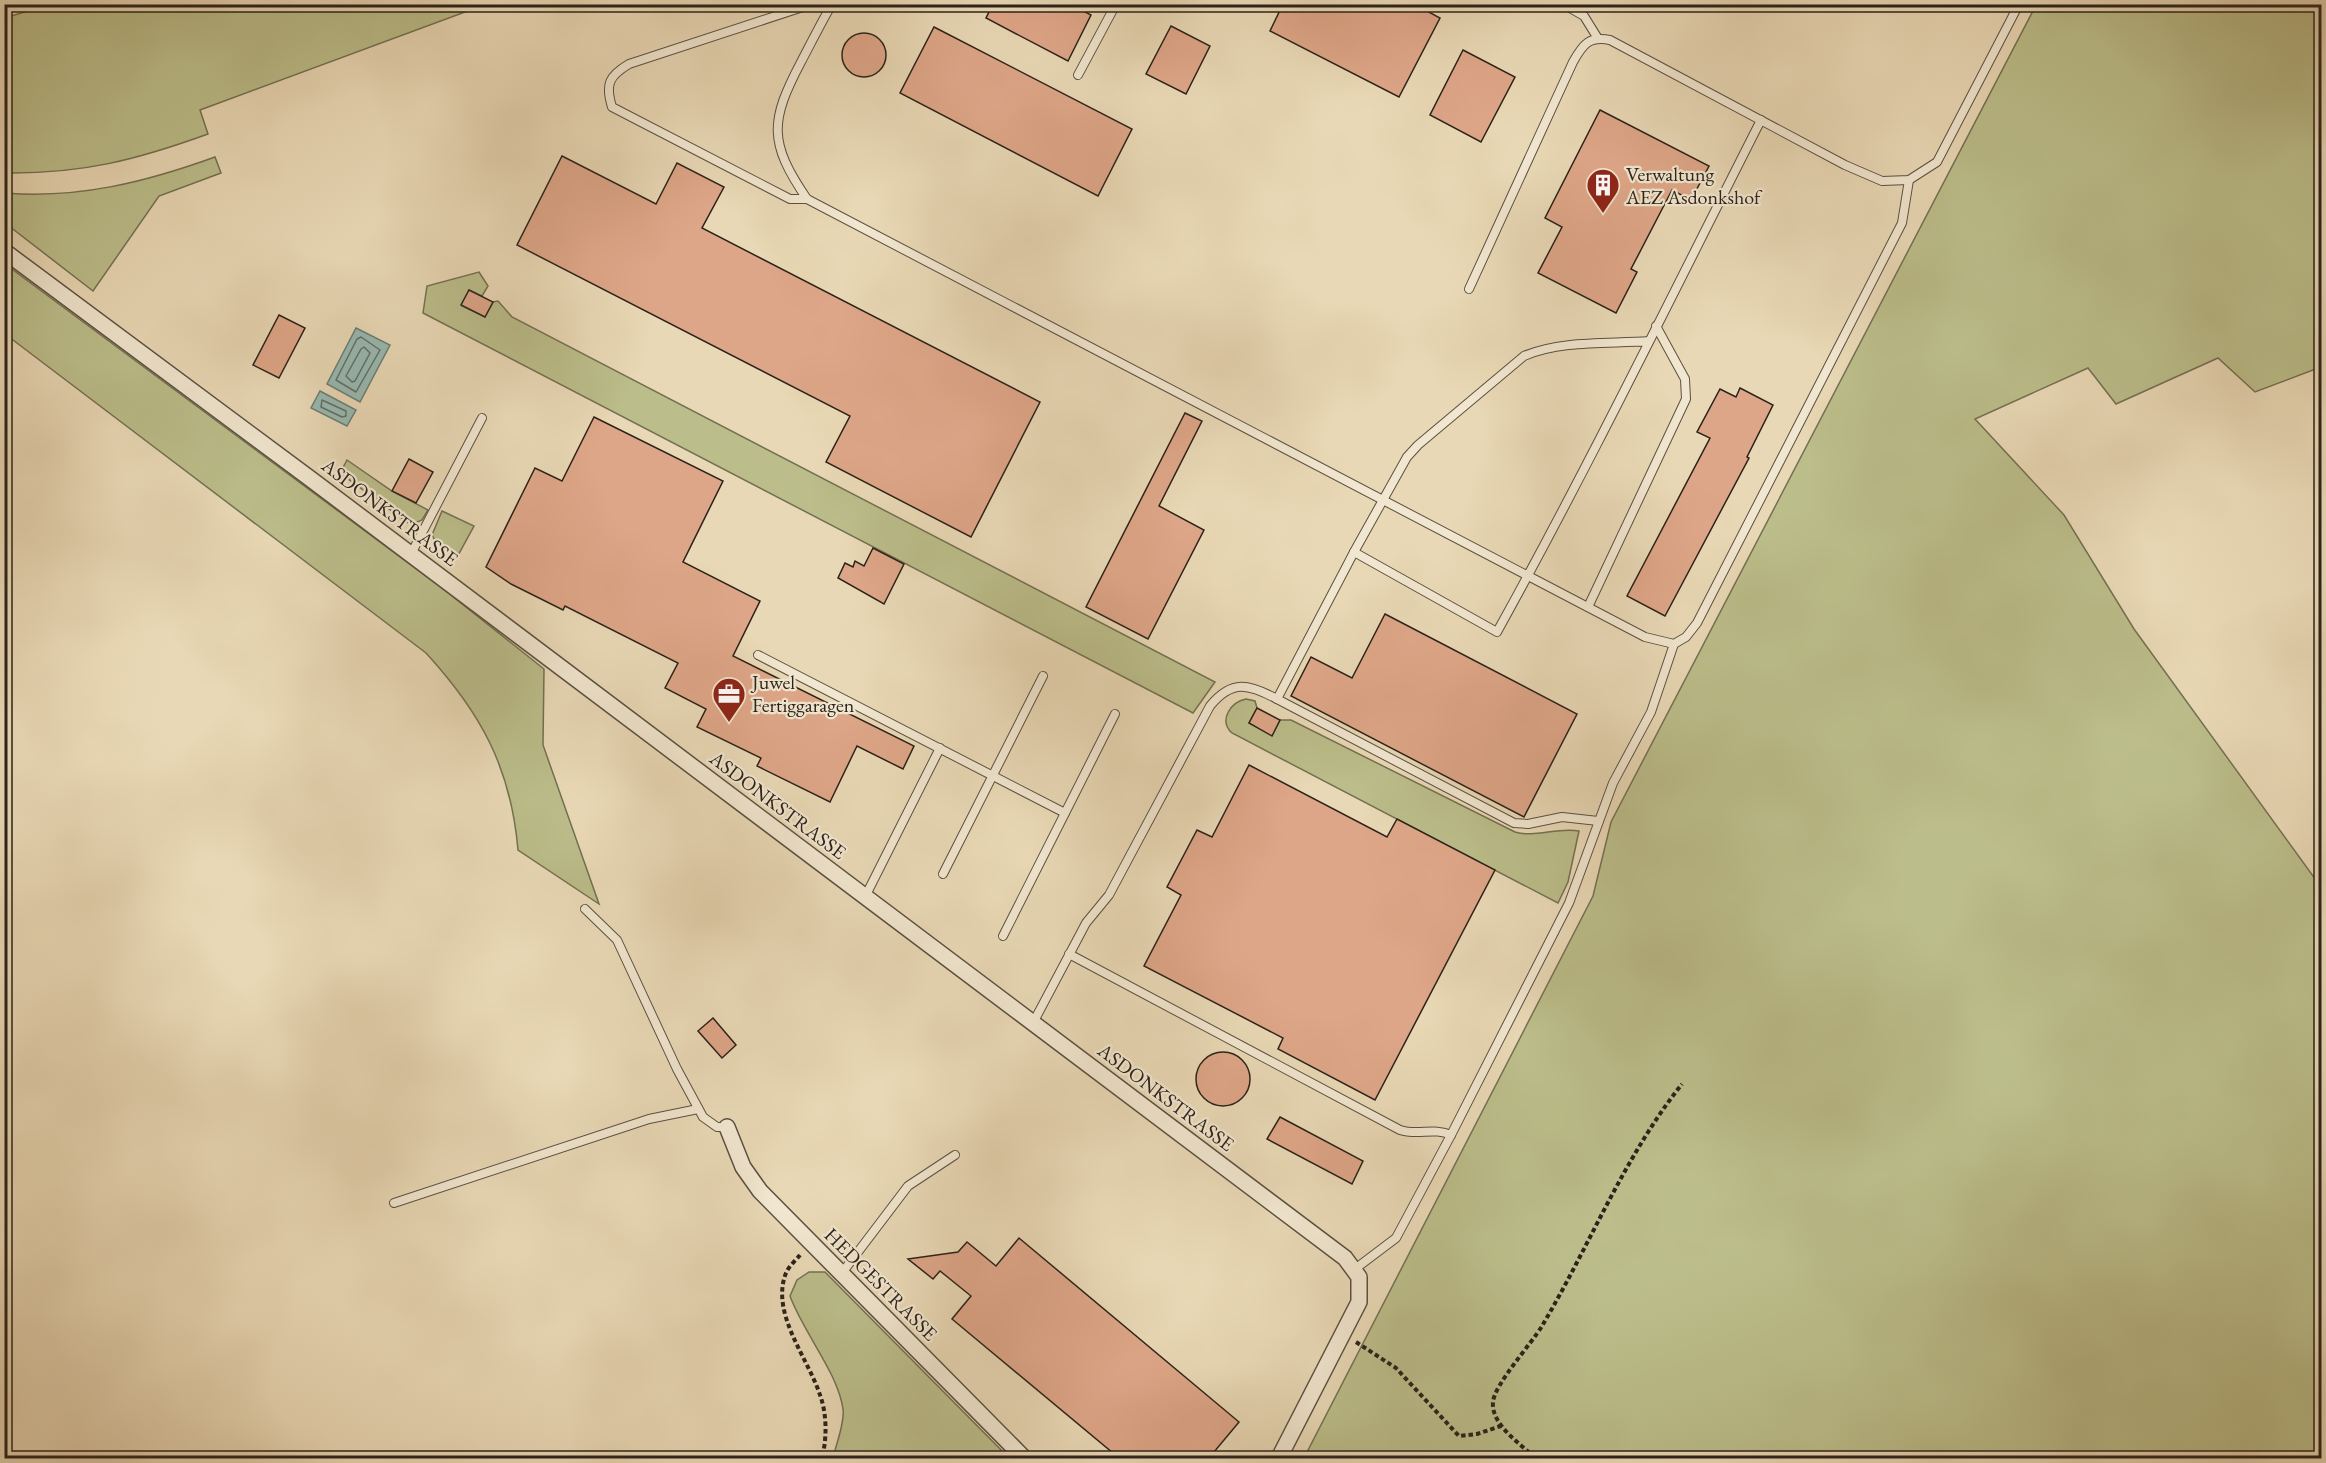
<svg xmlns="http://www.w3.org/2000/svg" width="2326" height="1463" font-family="'EB Garamond',serif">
	<rect width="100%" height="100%" fill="#e9d8b5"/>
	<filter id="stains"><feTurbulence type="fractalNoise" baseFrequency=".00333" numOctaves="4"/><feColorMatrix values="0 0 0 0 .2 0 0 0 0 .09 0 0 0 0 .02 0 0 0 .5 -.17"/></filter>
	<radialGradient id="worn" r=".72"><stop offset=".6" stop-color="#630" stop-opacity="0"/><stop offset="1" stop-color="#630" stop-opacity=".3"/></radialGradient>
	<g fill="#bbbd8a" stroke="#737052" stroke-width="1.5">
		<path d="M 50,4 L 484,4 L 484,5 L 200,110 L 208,134 C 136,160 82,174 5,173 L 5,18 Z"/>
		<polygon points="2036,5 2321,5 2321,367 2255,392 2218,358 2116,404 2088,368 1975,419 2064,515 2134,629 2321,887 2321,1458 1304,1458 1593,896 1611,822"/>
		<path d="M 215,157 L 221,173 L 159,196 L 93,291 L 5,223 L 5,193 C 78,199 146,182 215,157 Z"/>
		<path d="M 5,264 L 442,588 L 544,669 L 543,745 L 599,904 L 518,850 C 511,768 481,713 426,653 L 5,334 Z"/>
		<polygon points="479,272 488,286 482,296 469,290 462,306 485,317 493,302 498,301 512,317 1215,682 1193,713 423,313 427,286"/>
		<polygon points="347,460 392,491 428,510 422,520 411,525 340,473"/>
		<polygon points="442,511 474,526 456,559 437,544 432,535"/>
		<path d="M 1246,699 L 1255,701 L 1257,708 L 1249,723 L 1272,735 L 1280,720 L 1291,720 L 1515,832 C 1534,838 1558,827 1579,831 L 1568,882 L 1558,903 L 1232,733 C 1218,720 1231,702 1246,699 Z"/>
		<path d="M 809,1272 L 825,1272 L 1009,1458 L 833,1458 C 836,1444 845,1423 843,1409 C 838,1373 803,1332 790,1296 L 797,1280 Z"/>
	</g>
	<g fill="#97b9b1" stroke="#6c7d75" stroke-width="1.5">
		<polygon points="356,328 390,345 360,402 327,384"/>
		<polygon points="320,391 356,410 347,426 311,408"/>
	</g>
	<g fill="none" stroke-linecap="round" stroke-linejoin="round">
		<g stroke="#616e66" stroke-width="1.5">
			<polygon points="361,337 380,350 356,392 336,380 357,339"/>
			<polygon points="364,347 370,353 355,381 352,382 346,376 361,349"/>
			<polygon points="322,400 346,411 346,416 342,417 321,407"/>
		</g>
	</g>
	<g fill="#dea688" stroke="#2b221a" stroke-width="1.5">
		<polygon points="993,4 1071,4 1091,15 1068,61 986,18"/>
		<polygon points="1283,4 1414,4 1440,18 1399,97 1270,31"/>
		<polygon points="1171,26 1210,46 1186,94 1146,74"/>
		<polygon points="934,27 1132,129 1098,196 900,93"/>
		<circle cx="864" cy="55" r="22"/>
		<polygon points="1463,50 1515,77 1481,142 1430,115"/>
		<polygon points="1600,110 1709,166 1691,200 1672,190 1631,269 1637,272 1616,313 1538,273 1562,227 1545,218"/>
		<polygon points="562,156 656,204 677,163 724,187 702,228 1040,402 971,537 826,462 850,416 517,245"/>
		<polygon points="469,290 493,302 485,317 461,305"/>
		<polygon points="279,315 305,328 279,378 253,365"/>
		<polygon points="1740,388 1773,405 1747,457 1749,458 1665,616 1627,596 1710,438 1697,432 1720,389 1736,397"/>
		<polygon points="1185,413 1202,421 1159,506 1204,530 1148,639 1086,607"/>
		<polygon points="594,417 723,481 683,562 760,601 733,656 914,746 903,769 857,746 830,802 757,766 761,758 697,727 706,709 665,688 678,663 565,606 563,610 511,584 486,567 535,468 562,481"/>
		<polygon points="409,459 433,472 416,503 392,491"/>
		<polygon points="873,548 904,564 884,604 838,578 845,563 853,567 855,561 864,566"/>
		<polygon points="1385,614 1577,714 1524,817 1291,696 1311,657 1352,678"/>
		<polygon points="1257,708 1280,720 1272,736 1249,723"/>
		<polygon points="1249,765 1387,837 1397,819 1495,870 1375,1100 1278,1049 1283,1038 1144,966 1181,895 1167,887 1197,830 1212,837"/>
		<polygon points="713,1018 736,1045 722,1058 698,1031"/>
		<circle cx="1223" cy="1079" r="27"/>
		<polygon points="1280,1117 1363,1161 1352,1184 1267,1139"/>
		<polygon points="1019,1238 1239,1422 1209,1458 1119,1458 952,1319 971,1296 940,1271 933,1279 908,1259 958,1252 967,1242 996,1266"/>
	</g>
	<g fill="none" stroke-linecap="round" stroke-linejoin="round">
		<defs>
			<g id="lane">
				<path d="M 832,4 C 821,23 811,43 801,62 C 770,121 768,142 807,199 L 1645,637 L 1674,644 L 1686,637 L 1697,623 L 1902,223 L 1909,180"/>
				<polyline points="1563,4 1584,16 1597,37"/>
				<polyline points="1078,75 1116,4"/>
				<path d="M 807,199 L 790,199 L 612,107 C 605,84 609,76 629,64 L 812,4"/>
				<path d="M 1469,289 L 1573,62 C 1583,44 1589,36 1610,40 L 1845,165 L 1882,181 L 1909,180 L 1937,162 L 2019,4"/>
				<path d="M 1649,341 C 1609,344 1561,340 1524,356 L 1418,445 L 1407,457 L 1354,552 L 1497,632 C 1590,464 1674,291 1761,120"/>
				<polyline points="1354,552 1277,699 1514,823 1528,824 1562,817 1598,821"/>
				<polyline points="411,554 482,418"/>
				<polyline points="1588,607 1686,399 1685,379 1656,326"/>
				<polyline points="758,655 1065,813"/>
				<polyline points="943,874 1043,676"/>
				<polyline points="865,897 940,748"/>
				<polyline points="585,909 617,940 677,1069 703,1117 717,1127 727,1127"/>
				<polyline points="1003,936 1115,714"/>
				<path d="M 1069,954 L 1400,1130 C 1418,1136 1434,1127 1451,1135"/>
				<path d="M 1033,1023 L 1086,923 L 1109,895 L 1210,706 C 1232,679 1249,684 1277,699"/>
				<polyline points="394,1203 649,1119 698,1109"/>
				<polyline points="1355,1269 1396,1238 1451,1135 1569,903 1613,783 1651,712 1674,644"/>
				<polyline points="842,1273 908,1186 955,1155"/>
			</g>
			<g id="street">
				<polyline points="4,251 308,477 1345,1258 1359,1277 1359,1302 1279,1458"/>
				<polyline points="727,1127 743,1167 760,1191 1024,1458"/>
			</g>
		</defs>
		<use href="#lane" stroke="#5a5041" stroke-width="10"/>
		<use href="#street" stroke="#5a5041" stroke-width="18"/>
		<g stroke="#2b221a" stroke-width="4" stroke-dasharray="4.5 3" stroke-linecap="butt">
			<polyline points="4,8 17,4"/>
			<path d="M 800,1255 C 796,1260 789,1266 786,1273 C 770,1313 808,1358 820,1395 C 827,1414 827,1438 822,1458"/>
			<polyline points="1356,1342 1396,1368 1459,1436 1477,1434 1501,1426"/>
			<path d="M 1535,1458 C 1520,1443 1491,1425 1493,1402 C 1494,1385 1532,1343 1542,1326 C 1590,1245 1624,1157 1682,1084"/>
		</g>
		<use href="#lane" stroke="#f1e6cf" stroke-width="8"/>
		<use href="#street" stroke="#f1e6cf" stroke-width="15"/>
	</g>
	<defs>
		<symbol id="building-pin" viewBox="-11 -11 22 30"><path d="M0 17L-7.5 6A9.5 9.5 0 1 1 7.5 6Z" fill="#8f2418" stroke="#f1e6cf"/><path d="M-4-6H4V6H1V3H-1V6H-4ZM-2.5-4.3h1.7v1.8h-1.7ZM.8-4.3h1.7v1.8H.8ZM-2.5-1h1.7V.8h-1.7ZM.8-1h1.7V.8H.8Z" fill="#fff"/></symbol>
		<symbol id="office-pin" viewBox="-11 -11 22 30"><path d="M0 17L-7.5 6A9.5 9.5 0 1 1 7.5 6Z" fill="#8f2418" stroke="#f1e6cf"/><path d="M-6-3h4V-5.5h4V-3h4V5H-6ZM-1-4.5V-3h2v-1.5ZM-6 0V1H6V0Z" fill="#fff"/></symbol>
	</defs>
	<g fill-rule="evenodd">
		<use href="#building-pin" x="1584" y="166" width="38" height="52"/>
		<use href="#office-pin" x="710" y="675" width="38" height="52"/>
	</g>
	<g text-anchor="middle" stroke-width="4.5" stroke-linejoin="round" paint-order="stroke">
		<g font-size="20" fill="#2b221a" stroke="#f1e6cf" text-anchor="start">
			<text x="1626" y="181">Verwaltung<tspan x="1626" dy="23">AEZ Asdonkshof</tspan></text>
			<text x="752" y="689">Juwel<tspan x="752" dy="23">Fertiggaragen</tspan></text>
		</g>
		<g font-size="20" fill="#2b221a" stroke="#f1e6cf">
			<text transform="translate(390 512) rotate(37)" y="7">ASDONKSTRASSE</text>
			<text transform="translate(778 805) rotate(37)" y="7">ASDONKSTRASSE</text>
			<text transform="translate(1166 1097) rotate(37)" y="7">ASDONKSTRASSE</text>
			<text transform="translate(881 1284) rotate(45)" y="7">HEDGESTRASSE</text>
		</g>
	</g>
	<rect width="2326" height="1463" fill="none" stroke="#e9d8b5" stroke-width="24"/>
	<rect x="6" y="6" width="2314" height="1451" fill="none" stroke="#2b221a" stroke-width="3"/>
	<rect x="12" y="12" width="2302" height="1439" fill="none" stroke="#2b221a" stroke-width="1.5"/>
	<rect width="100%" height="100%" filter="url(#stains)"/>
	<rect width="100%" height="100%" fill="url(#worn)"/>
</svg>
